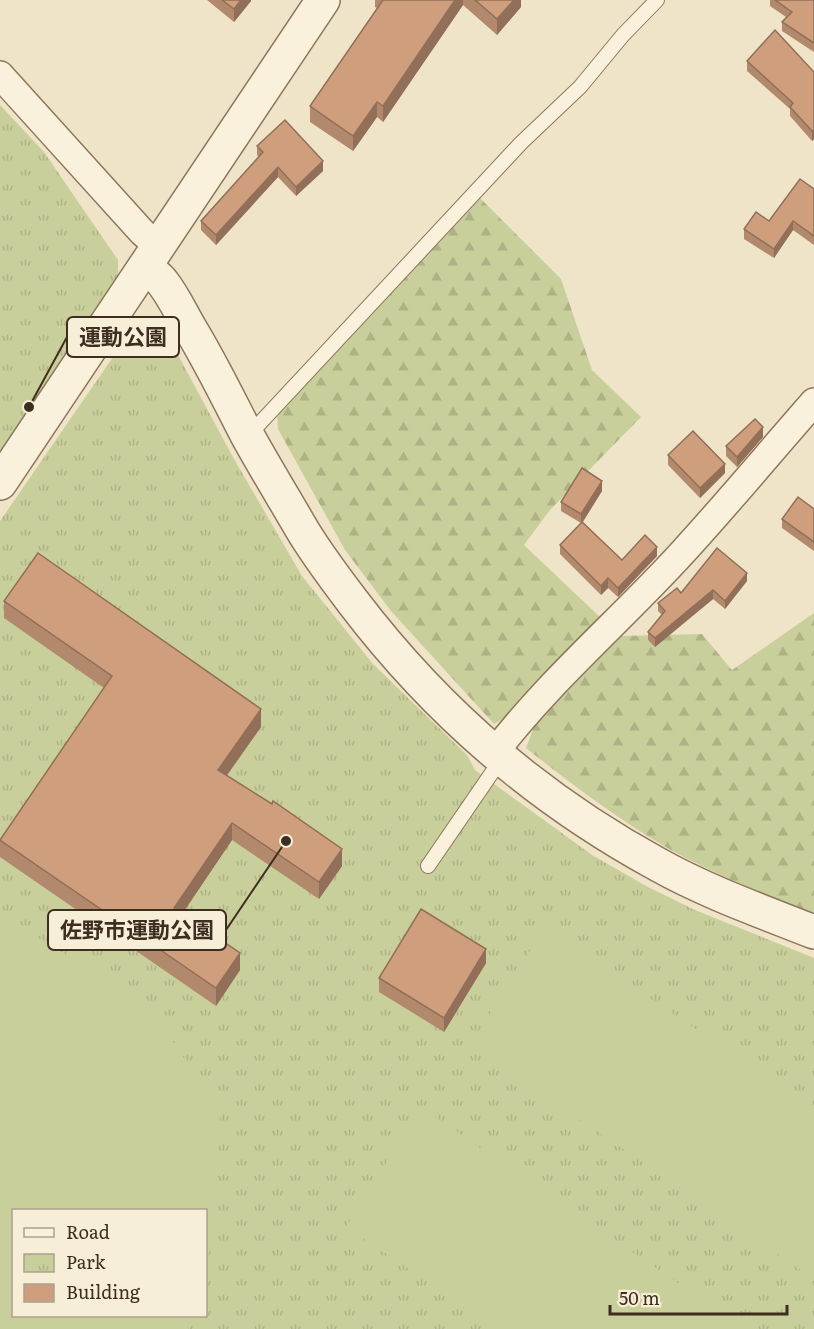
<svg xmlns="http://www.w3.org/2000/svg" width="814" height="1329" font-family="Literata,'Noto Sans JP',serif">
	<defs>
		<pattern id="forest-firs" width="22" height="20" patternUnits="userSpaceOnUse" patternTransform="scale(1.5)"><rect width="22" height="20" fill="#c9cf9b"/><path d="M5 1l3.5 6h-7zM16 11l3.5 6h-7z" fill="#aeb285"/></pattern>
		<pattern id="park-tufts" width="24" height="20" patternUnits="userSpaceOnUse" patternTransform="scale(1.5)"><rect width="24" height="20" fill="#c9cf9b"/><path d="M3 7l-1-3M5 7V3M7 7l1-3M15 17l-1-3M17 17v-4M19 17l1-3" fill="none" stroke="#aeb285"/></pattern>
	</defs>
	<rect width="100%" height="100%" fill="#f0e4c8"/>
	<path fill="url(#forest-firs)" d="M 479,197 L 561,279 L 592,370 L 641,417 L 550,510 L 524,545 L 620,636 L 702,634 L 732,670 L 814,613 L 814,914 C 764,894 711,873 664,846 C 615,817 570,783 526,748 L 533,729 L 514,712 L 494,724 L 391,611 L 345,550 L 278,429 L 277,414 Z"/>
	<g fill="url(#park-tufts)" fill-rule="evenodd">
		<polygon points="0,105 44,152 118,260 118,281 0,457"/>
		<path d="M 163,327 L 234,459 L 302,576 L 373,664 L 467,755 L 475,770 L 592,855 L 648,887 L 695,910 L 814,958 L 814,1329 L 0,1329 L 0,521 L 133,328 ZM 14,1210 L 206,1210 L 206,1316 L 14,1316 Z"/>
	</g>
	<g fill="#c9cf9b">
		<polygon points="545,927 814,1109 814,1279 470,1045"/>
		<polygon points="0,928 27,931 148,1005 220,1111 216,1227 206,1264 206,1210 14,1210 14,1316 191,1316 188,1329 0,1329"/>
		<polygon points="421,1107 745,1329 500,1329 346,1227"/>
	</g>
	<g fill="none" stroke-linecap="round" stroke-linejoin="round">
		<defs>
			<g id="service">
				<polyline points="248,436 521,143 580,87 623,35 657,0"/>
				<polyline points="428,866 502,758"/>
			</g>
			<g id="minor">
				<polyline points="0,75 142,232 159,247"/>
				<path d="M 495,752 C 550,680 621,620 682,553 C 727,504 770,452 814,402"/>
			</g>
			<g id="tertiary">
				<path d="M 145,267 C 151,272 159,277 163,283 C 174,297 182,315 191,330 C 211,363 228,398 246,433 C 263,464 282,495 300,526 C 315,552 334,577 353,602 C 435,710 538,799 657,864 C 707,892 761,911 814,932"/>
				<polyline points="0,483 323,0"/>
			</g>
		</defs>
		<use href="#service" stroke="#8d765c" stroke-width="16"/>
		<use href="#minor" stroke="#8d765c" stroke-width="30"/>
		<use href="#tertiary" stroke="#8d765c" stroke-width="36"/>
		<use href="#service" stroke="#faf1dc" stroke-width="14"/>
		<use href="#minor" stroke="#faf1dc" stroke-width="27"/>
		<use href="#tertiary" stroke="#faf1dc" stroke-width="33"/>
	</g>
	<g fill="#b2896c">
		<polygon points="207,0 251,0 251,1 234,22"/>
		<polygon points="375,0 521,0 521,7 497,35 463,5 383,122 377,117 353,151 310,122 310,106 377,8 375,7"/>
		<polygon points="770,0 814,0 814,52 782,31 782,22 786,17 770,6"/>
		<polygon points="747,61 814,72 814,139 812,141 790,116 790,109 747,71"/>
		<polygon points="257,146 323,171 296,196 278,177 216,245 201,230 201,221 259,157 257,155"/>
		<polygon points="814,189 814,245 793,230 774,258 744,239 744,229 769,221"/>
		<polygon points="763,437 737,467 726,456 726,446"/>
		<polygon points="668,455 725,473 700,498 668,465"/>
		<polygon points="602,491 583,522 622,560 657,556 618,597 608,588 601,595 560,554 560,545 581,523 561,511 561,502"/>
		<polygon points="814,509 814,551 782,528 782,519"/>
		<polygon points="747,581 725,609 713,599 655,647 648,640 648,632 662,615 658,611 658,603 681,593"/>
		<polygon points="4,601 261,727 226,776 342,866 319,899 232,840 182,914 240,970 216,1006 0,857 0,839 104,688 4,618"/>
		<polygon points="486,963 444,1032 379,992 379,978"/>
	</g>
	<g fill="#916f58">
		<polygon points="241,0 251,0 251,1 234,22 234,9"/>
		<polygon points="455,0 463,0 463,5 383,122 383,106"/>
		<polygon points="514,0 521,0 521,7 497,35 497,19"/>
		<polygon points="377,102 377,117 353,151 353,136"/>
		<polygon points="814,130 814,139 812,141 812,131"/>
		<polygon points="323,161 323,171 296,196 296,187"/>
		<polygon points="278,167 278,177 216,245 216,235"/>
		<polygon points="793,221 793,230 774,258 774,249"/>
		<polygon points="763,427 763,437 737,467 737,457"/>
		<polygon points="725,464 725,473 700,498 700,488"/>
		<polygon points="602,481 602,491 581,524 581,514"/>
		<polygon points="657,547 657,556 618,597 618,588"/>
		<polygon points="747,573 747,581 725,609 725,601"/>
		<polygon points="608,578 608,588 601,595 601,586"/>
		<polygon points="713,590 713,599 655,647 655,638"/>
		<polygon points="261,709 261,727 218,788 218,770"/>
		<polygon points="232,823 232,840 174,926 174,908"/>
		<polygon points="342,849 342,866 319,899 319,882"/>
		<polygon points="486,949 486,963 444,1032 444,1018"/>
		<polygon points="240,953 240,970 216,1006 216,988"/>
	</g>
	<g fill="#cf9f7d" stroke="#916f58" stroke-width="1.5">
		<polygon points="222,0 241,0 234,9"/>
		<polygon points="383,0 455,0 383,106 377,102 353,136 310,106"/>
		<polygon points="475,0 514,0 497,19"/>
		<polygon points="775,0 814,0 814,43 782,22 792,12"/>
		<polygon points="775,30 814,72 814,130 812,131 790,107 793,103 747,61"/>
		<polygon points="285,120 323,161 296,187 278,167 216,235 201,221 263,152 257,146"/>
		<polygon points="800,179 814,189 814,236 793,221 774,249 744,229 756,212 769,221"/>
		<polygon points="755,419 763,427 737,457 726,446"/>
		<polygon points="693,431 725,464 700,488 668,455"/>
		<polygon points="582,468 602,481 581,514 561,502"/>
		<polygon points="798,497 814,509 814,542 782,519"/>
		<polygon points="582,522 622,560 645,535 657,547 618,588 608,578 601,586 560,545"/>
		<polygon points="717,548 747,573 725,601 713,590 655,638 648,632 665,611 658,603 677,588 681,593"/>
		<polygon points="38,553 261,709 218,770 272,804 273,801 342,849 319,882 232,823 174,908 240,953 216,988 0,840 112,676 4,601"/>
		<polygon points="421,909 486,949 444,1018 379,978"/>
	</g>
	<path fill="none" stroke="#3d2e20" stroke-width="2" d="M29 407L67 337M286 841L226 930"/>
	<g fill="#3d2e20" stroke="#f7eed8" stroke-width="2">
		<circle cx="29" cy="407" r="6"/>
		<circle cx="286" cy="841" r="6"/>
	</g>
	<g fill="#f7eed8" stroke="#3d2e20" stroke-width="2">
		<rect x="67" y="317" width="112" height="40" rx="6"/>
		<rect x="48" y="910" width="178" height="40" rx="6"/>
	</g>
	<g font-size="22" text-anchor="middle" font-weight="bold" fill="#3d2e20">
		<text x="123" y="345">運動公園</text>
		<text x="137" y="938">佐野市運動公園</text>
	</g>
	<rect x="12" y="1209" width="195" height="108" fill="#f7eed8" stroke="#ada18e" stroke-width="1.5"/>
	<rect x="24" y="1228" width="30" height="9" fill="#faf1dc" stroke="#ada18e" stroke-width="1.5"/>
	<text x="66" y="1239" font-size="18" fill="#3d2e20">Road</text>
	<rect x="24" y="1254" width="30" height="18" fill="url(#park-tufts)" stroke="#ada18e" stroke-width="1.5"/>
	<text x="66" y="1269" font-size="18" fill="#3d2e20">Park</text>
	<rect x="24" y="1284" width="30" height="18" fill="#cf9f7d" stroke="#ada18e" stroke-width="1.5"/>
	<text x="66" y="1299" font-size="18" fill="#3d2e20">Building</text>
	<path d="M610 1305v9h177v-9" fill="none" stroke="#3d2e20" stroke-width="3"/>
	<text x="619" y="1305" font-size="18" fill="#3d2e20" stroke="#f7eed8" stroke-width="4.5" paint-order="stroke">50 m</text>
</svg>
